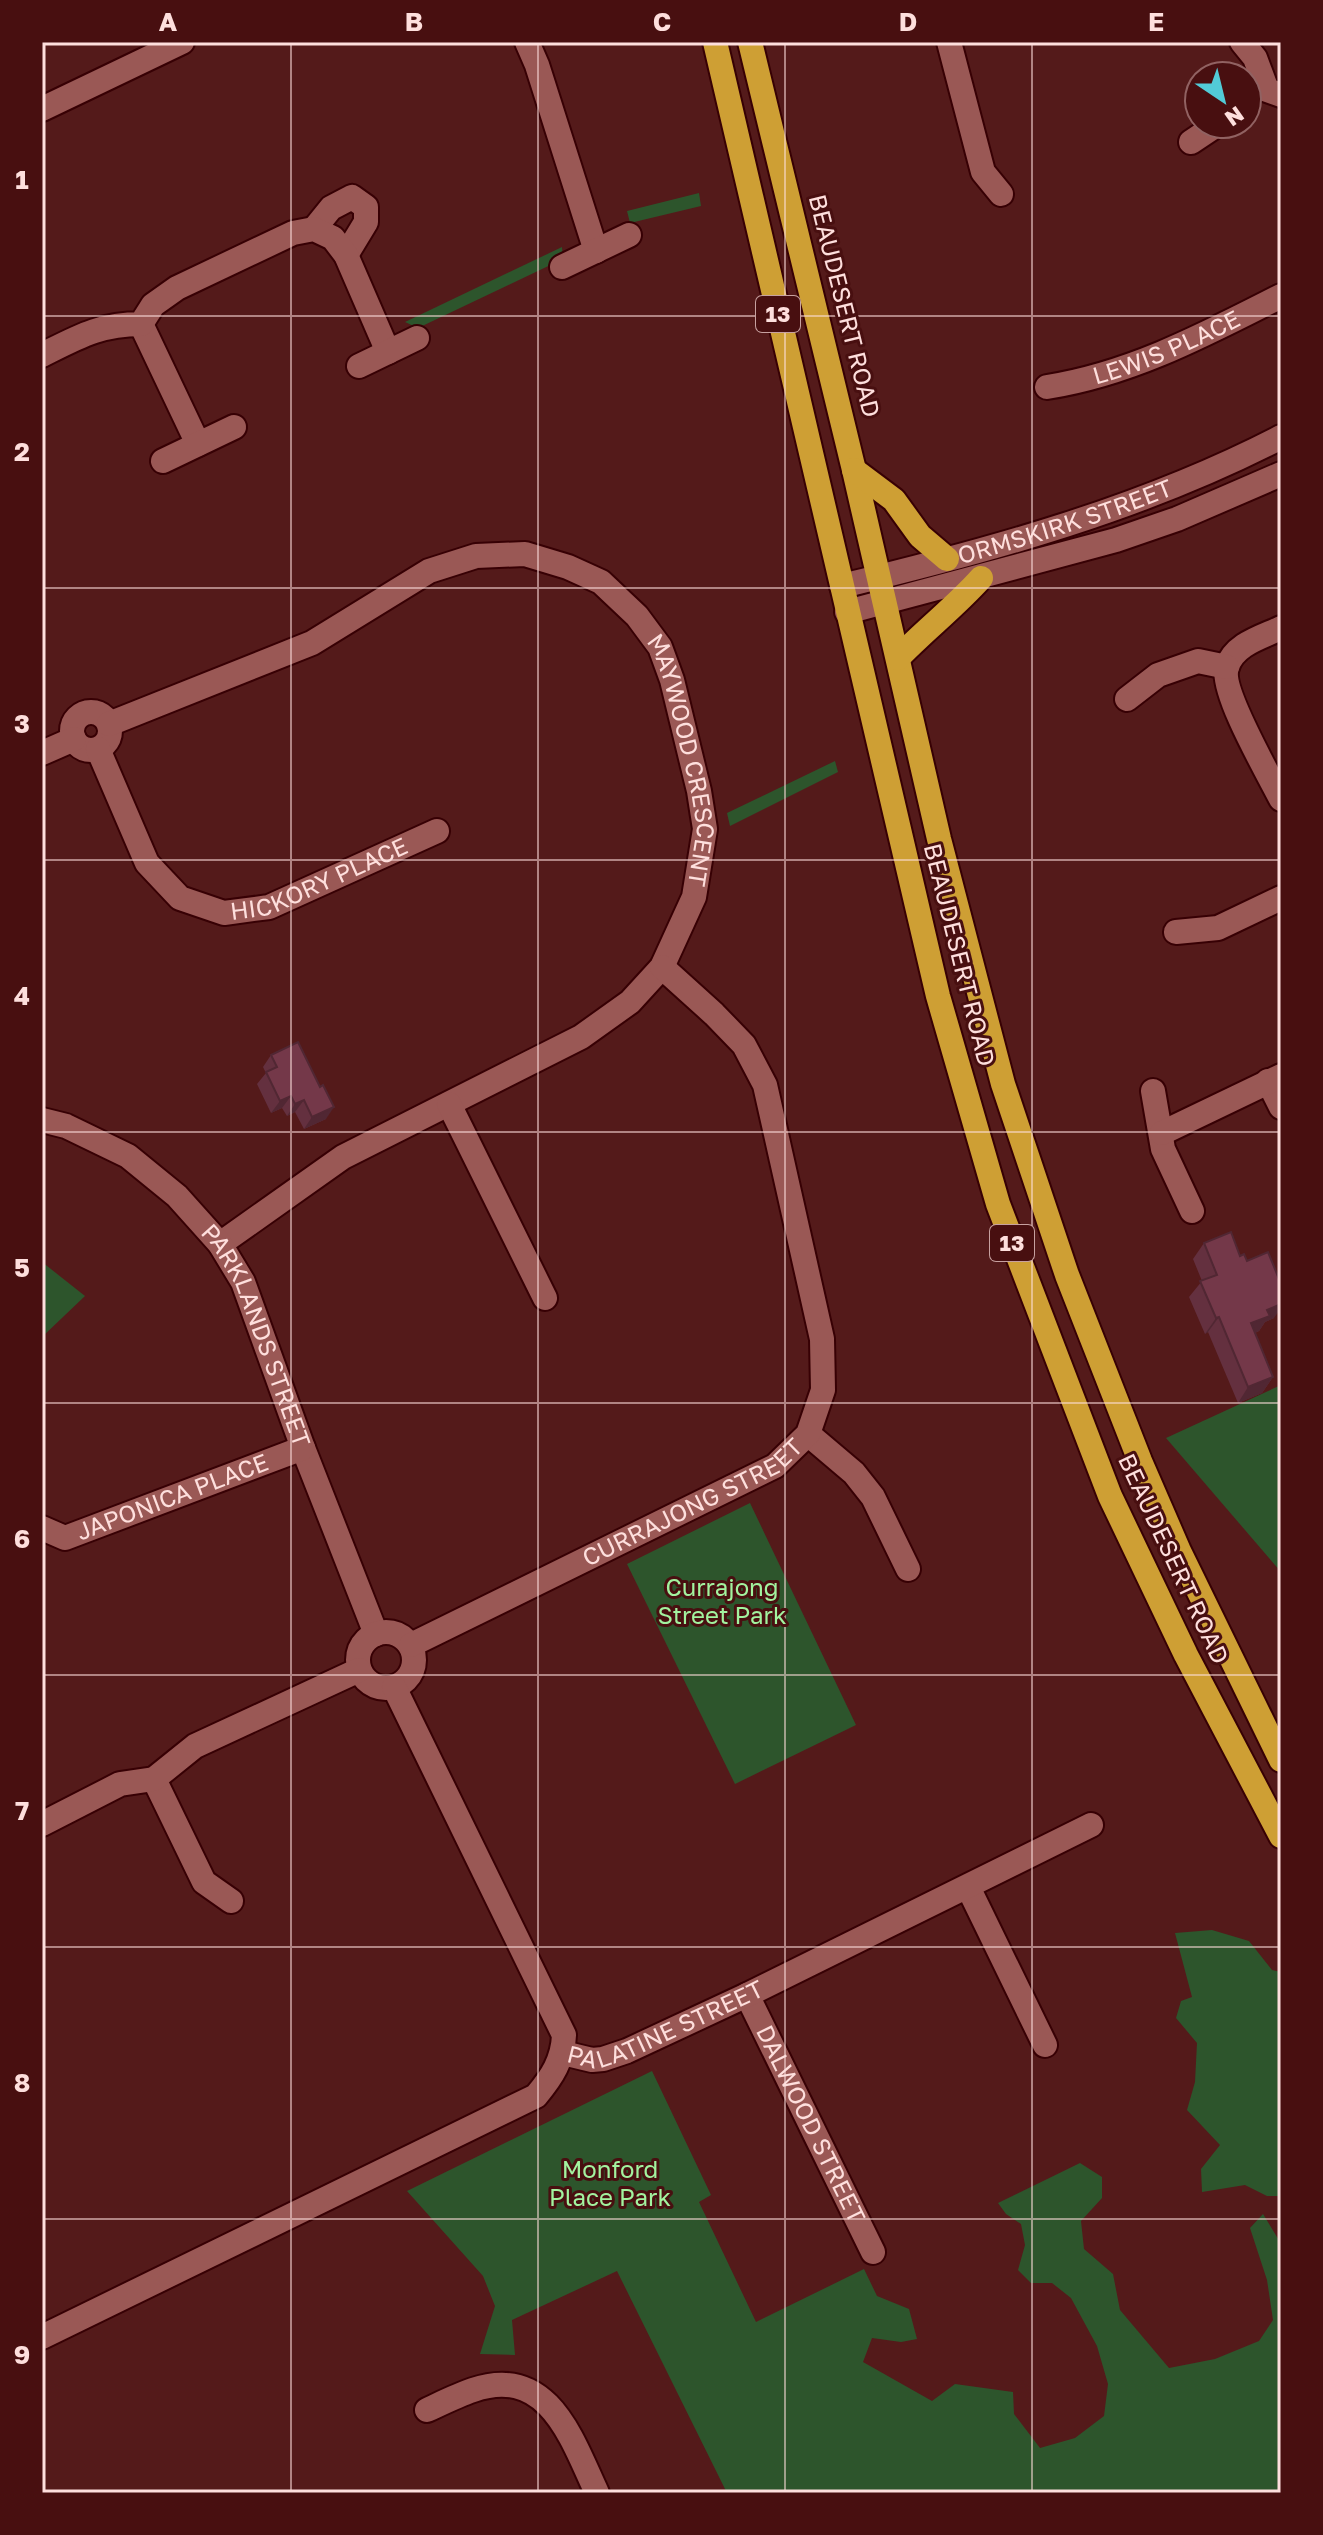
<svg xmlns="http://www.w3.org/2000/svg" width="1323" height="2535" font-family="'Golos Text',sans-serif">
	<rect width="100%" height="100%" fill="#541a1a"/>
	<g fill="#2d552c">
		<polygon points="699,193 701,206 630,223 627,211"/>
		<polygon points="562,247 563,259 418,328 405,322"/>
		<polygon points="835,761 838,772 730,826 727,813"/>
		<polygon points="42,1262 85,1296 42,1337"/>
		<polygon points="1281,1385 1281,1572 1166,1438"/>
		<polygon points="750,1503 856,1725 735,1784 627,1564"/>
		<polygon points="1212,1930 1249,1941 1272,1970 1281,1972 1281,2196 1267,2196 1245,2185 1202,2192 1201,2169 1220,2145 1187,2110 1195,2082 1197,2043 1176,2018 1181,2001 1192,1997 1175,1933"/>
		<polygon points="652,2071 711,2195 699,2202 756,2322 864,2269 877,2296 909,2309 917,2339 901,2342 872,2338 863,2362 932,2401 955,2384 1013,2392 1014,2414 1040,2448 1075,2438 1104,2416 1108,2384 1097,2346 1071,2298 1052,2283 1031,2283 1018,2270 1025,2245 1021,2224 1006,2214 998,2203 1080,2163 1102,2177 1102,2198 1081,2221 1084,2249 1113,2274 1120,2310 1169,2368 1215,2359 1259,2341 1273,2320 1267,2280 1250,2228 1263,2214 1280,2242 1281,2249 1281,2493 727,2493 617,2271 512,2320 515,2355 480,2354 495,2306 483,2276 407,2191"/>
	</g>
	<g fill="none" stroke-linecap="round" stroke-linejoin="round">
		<defs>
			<g id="minor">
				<polyline points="527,42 537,65 596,251"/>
				<polyline points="949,42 983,172 1001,194"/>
				<polyline points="1242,42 1255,58 1267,90 1281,95"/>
				<polyline points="42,109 182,42"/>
				<polyline points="1191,142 1218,124"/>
				<polyline points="314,229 331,208 352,197 366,207 366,222 346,255"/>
				<polyline points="562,267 629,235"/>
				<polyline points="141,324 198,444"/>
				<path d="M 42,355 C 78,337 100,324 141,324 L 153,305 L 177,288 L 293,233 L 314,229 L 333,238 L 346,255 L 388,352"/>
				<polyline points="359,366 417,338"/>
				<path id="s1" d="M 1047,387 C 1131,374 1206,334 1281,296"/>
				<polyline points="163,461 234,427"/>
				<path id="s2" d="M 842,586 C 992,550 1144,508 1281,437"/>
				<polyline points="847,612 1116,540 1177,519 1281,474"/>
				<path d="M 1281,628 C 1262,637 1234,644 1227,667 C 1219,689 1269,775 1281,799"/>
				<polyline points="1127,699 1158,675 1198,661 1227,667"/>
				<circle cx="91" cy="731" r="19"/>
				<path id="s3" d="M 109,724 L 312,643 L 429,571 L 476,556 L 525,554 L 568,567 L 601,582 L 637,616 L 660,647 L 672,680 L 699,791 L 705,829 L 694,897 L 662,967 L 630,1002 L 581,1037 L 343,1157 L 220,1244"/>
				<path id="s4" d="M 98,749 L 147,863 L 180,898 L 224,913 L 269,907 L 437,831"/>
				<polyline points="42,753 74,739"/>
				<polyline points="1176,932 1218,928 1281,898"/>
				<polyline points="1268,1081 1281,1107"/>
				<polyline points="1153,1091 1163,1149 1192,1211"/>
				<polyline points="449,1104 545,1298"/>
				<path id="s5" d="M 42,1120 L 66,1126 L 128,1156 L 177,1196 L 220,1244 L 243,1282 L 303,1448 L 376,1634"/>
				<polyline points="1162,1133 1281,1076"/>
				<polyline points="808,1434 854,1473 873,1497 908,1569"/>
				<path id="s6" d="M 42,1528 L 65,1538 L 303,1448"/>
				<circle cx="386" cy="1660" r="28"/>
				<path id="s7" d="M 411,1645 L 775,1466 L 808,1434 L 823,1390 L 822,1339 L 765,1085 L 744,1045 L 714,1014 L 662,967"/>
				<polyline points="154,1779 204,1882 231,1901"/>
				<polyline points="42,1824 120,1784 154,1779 195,1746 359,1670"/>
				<polyline points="968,1887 1045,2045"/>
				<path id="s8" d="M 747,1995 L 873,2252"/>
				<path id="s9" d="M 563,2053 L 592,2060 L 603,2059 L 627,2051 L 747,1995 L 1091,1825"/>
				<path d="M 42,2337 L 536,2096 C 552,2077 563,2060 564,2035 L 394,1687"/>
				<path d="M 427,2410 C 442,2403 458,2395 473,2390 C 549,2364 572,2440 597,2493"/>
			</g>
			<g id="highway">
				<polyline points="715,42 938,996 998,1204 1110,1496 1186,1655 1281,1836"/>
				<polyline points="750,42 854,470 939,839 1003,1084 1067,1275 1140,1461 1179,1551 1281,1760"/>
				<polyline points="854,470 894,500 920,536 947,559"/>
				<path d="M 898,658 C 925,630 955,607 981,578"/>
			</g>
		</defs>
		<use href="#minor" stroke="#370004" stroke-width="28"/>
		<use href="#highway" stroke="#370004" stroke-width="28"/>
		<use href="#minor" stroke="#9a5855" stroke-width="24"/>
		<use href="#highway" stroke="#ce9f34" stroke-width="24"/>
	</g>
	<g fill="#64303f">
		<polygon points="271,1055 326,1119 304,1129 295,1112 287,1116 282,1108 271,1113 257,1084 266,1073 263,1067"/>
		<polygon points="1204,1243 1240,1256 1274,1318 1265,1322 1259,1331 1255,1333 1273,1377 1262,1393 1238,1403 1208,1332 1205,1334 1189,1297 1202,1281 1193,1259"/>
	</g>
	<g fill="#512733">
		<polygon points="291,1096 282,1108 271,1113 280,1101"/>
		<polygon points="304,1100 295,1112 287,1116 295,1104"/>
		<polygon points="334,1107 326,1119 304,1129 312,1117"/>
		<polygon points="1281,1304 1281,1308 1274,1318 1265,1322 1259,1331 1240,1339 1251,1323 1267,1310"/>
		<polygon points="1219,1317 1208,1332 1205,1334 1216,1318"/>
		<polygon points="1273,1377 1262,1393 1238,1403 1248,1387"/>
	</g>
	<g fill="#743849" stroke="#512733" stroke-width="2">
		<polygon points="298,1042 320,1087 323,1085 334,1107 312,1117 304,1100 295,1104 291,1096 280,1101 266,1072 277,1067 271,1055"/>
		<polygon points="1231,1232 1240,1256 1244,1254 1247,1261 1268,1252 1281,1284 1281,1304 1267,1310 1270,1316 1251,1323 1273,1377 1248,1387 1219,1317 1216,1318 1200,1281 1217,1275 1204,1243"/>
	</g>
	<path fill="none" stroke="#fedfdd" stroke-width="2" stroke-opacity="0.55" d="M 291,42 L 291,2493M 538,42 L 538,2493M 785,42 L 785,2493M 1032,42 L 1032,2493M 42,316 L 1281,316M 42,588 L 1281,588M 42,860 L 1281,860M 42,1132 L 1281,1132M 42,1403 L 1281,1403M 42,1675 L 1281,1675M 42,1947 L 1281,1947M 42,2219 L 1281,2219"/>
	<g text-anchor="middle" stroke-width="6" stroke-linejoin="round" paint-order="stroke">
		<g fill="#480f10" stroke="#c7a1a0" stroke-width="2">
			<rect x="756" y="296" width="44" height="36" rx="6"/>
			<rect x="990" y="1225" width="44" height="36" rx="6"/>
		</g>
		<g font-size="22" font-weight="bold" fill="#fedfdd">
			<text x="778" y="322">13</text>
			<text x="1012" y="1251">13</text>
		</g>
		<g font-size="24" fill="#fedfdd" stroke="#480f10">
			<text transform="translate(844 306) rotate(76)" y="8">BEAUDESERT ROAD</text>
			<text dy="8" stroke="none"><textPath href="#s1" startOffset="126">LEWIS PLACE</textPath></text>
			<text dy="8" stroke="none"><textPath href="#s2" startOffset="232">ORMSKIRK STREET</textPath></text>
			<text dy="8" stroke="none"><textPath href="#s3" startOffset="740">MAYWOOD CRESCENT</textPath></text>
			<text dy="8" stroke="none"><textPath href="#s4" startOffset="320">HICKORY PLACE</textPath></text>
			<text transform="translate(959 955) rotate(76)" y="8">BEAUDESERT ROAD</text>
			<text dy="8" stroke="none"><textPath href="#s5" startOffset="320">PARKLANDS STREET</textPath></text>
			<text dy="8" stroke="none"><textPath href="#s6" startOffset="140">JAPONICA PLACE</textPath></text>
			<text dy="8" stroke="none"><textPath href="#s7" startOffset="316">CURRAJONG STREET</textPath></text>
			<text transform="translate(1173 1559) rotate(65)" y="8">BEAUDESERT ROAD</text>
			<text dy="8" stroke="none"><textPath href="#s9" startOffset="110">PALATINE STREET</textPath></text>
			<text dy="8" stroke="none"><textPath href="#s8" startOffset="144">DALWOOD STREET</textPath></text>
		</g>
		<g font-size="24" fill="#a2f39f" stroke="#480f10">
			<text x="722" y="1596">Currajong<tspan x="722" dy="28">Street Park</tspan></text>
			<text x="610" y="2178">Monford<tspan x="610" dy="28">Place Park</tspan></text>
		</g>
	</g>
	<rect width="1323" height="2535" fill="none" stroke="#480f10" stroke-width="88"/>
	<g transform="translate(1223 100) rotate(145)"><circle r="38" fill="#480f10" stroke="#916262" stroke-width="2"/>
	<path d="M0-6L14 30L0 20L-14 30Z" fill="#52cbd7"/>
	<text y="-12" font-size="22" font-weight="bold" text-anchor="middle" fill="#fedfdd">N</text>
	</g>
	<rect x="44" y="44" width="1235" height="2447" fill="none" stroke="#fedfdd" stroke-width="3"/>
	<g font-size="26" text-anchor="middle" font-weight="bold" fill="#fedfdd">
		<text x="168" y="31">A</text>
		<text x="414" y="31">B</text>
		<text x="662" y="31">C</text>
		<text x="908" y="31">D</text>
		<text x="1156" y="31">E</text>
		<text x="22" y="189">1</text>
		<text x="22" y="461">2</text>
		<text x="22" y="733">3</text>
		<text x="22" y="1005">4</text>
		<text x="22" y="1277">5</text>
		<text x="22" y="1548">6</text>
		<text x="22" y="1820">7</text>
		<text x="22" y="2092">8</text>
		<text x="22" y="2364">9</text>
	</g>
</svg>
